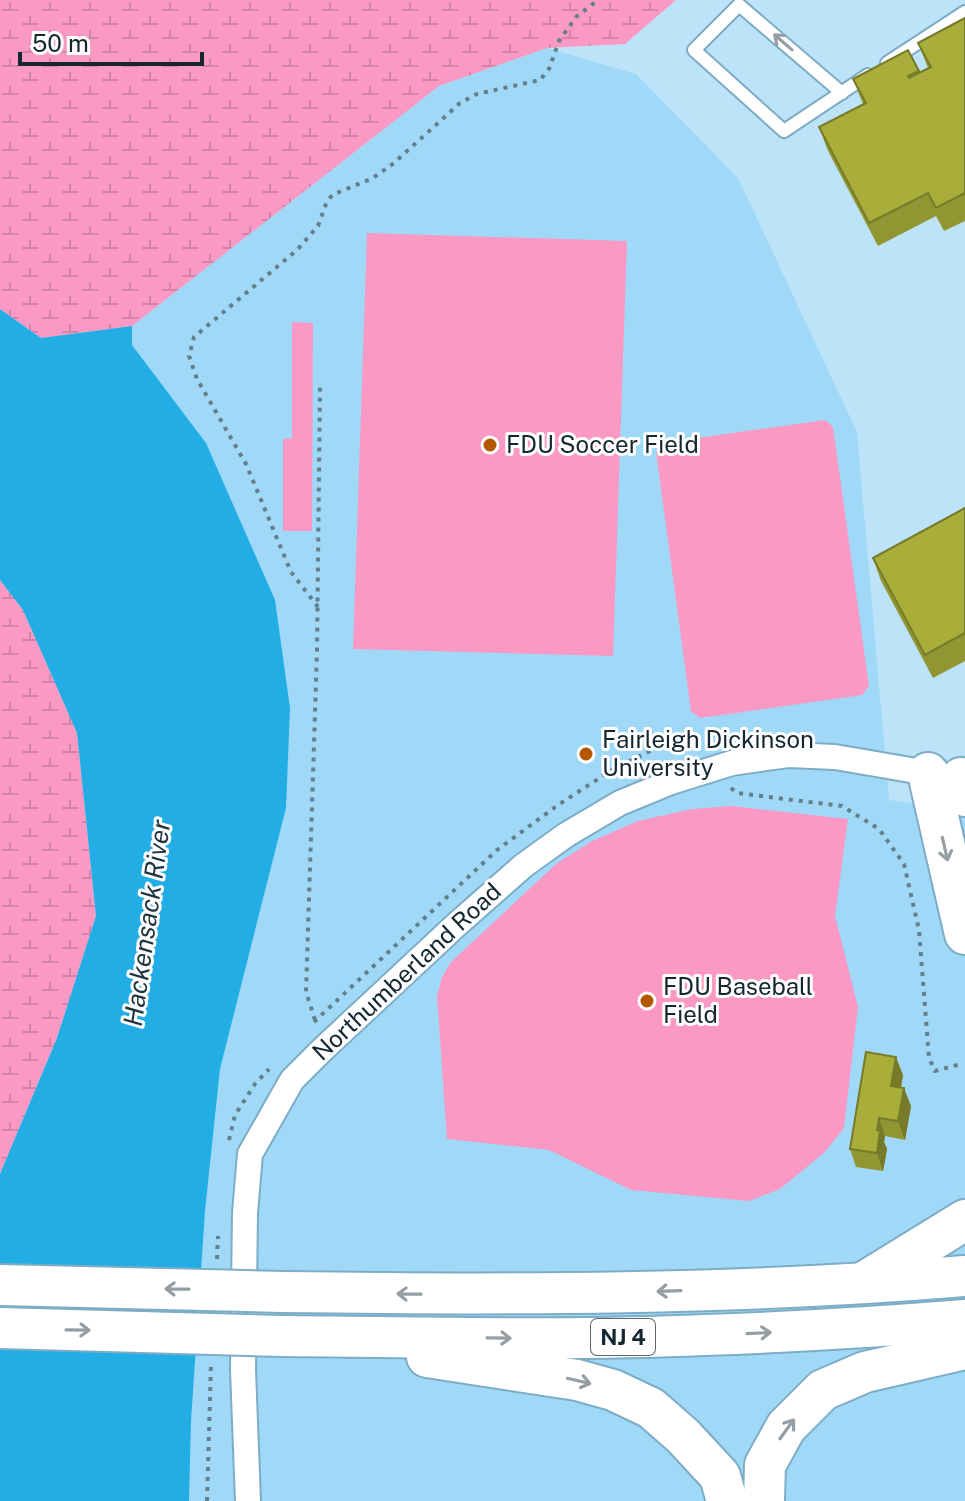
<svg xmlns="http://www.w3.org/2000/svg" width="965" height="1501" font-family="'Public Sans',sans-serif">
	<defs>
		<pattern id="wetland-marsh" width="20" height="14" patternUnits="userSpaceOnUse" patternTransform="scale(2)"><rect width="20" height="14" fill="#fa99c4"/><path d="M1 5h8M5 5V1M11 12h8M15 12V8" fill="none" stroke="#d584a9"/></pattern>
	</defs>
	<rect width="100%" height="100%" fill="#bde3f8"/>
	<polygon fill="#a0d9f8" points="547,48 636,74 738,178 857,432 889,800 965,810 965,1501 189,1501 191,1422 205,1211 220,1069 286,808 206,443 132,345 132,326 439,86"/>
	<g fill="url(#wetland-marsh)">
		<polygon points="0,0 676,0 625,44 547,48 439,86 132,326 41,338 0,309"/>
		<polygon points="0,580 23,610 77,733 96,917 57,1038 0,1174"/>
	</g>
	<g fill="#fa99c4">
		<polygon points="367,233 627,241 613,656 353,649"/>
		<polygon points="292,322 313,323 312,531 283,531 283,439 292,438"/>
		<polygon points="825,420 833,427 869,686 862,695 700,718 691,711 656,452 662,443"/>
		<polygon points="731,806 848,819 835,916 858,1007 844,1128 825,1152 780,1189 749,1201 631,1190 549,1150 447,1139 437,996 442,977 451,962 556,864 592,841 638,821 692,809"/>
	</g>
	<polygon fill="#22ade5" points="0,309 41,338 132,326 132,345 206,443 275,600 290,708 286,808 220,1069 205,1211 191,1422 189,1501 0,1501 0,1174 57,1038 96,916 77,733 23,610 0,580"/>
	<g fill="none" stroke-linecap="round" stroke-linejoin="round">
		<defs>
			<g id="service">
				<polyline points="887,63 965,12"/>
				<polyline points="842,93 739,5 694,50 784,131 868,75"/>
			</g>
			<polyline id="minor" points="248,1501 243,1370 245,1213 250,1154 292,1080 322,1050 455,926 523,866 566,835 620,803 671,782 732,763 788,755 835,757 928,773"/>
			<g id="trunk">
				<polyline points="928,773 965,934"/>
				<polyline points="961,778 965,796"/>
				<polyline points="866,1281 965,1220"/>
				<path d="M 283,1292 C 510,1295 738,1295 965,1276"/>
				<path d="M 281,1336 C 422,1337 564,1341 705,1335 C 792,1332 878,1327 965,1320"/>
				<polyline points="427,1357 577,1380 613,1390 651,1408 683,1436 720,1476 727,1501"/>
				<polyline points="764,1501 765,1465 786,1427 823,1390 865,1372 965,1349"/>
			</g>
		</defs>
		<use href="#service" stroke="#7dadc6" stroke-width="16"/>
		<use href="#minor" stroke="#7dadc6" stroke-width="28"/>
		<use href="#trunk" stroke="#7dadc6" stroke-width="44"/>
		<g stroke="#637f8e" stroke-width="4" stroke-dasharray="4 6" stroke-linecap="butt">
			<polyline points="318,607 291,572 246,464 197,379 189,356 194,337 297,250 318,226 326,204 332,195 373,178 394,163 460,103 477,94 540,80 549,69 559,41 576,17 598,0"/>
			<polyline points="731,788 737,793 842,806 879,829 904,864 919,930 929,1058 935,1071 961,1064"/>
			<polyline points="315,1020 306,992 317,651 320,385"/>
			<polyline points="314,1022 497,850 558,805 612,770 672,740 692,733 699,747"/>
			<polyline points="229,1140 235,1115 255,1084 269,1069"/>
			<polyline points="217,1259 218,1236"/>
			<polyline points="207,1501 211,1363"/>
		</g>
		<use href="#service" stroke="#fff" stroke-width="12"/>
		<use href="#minor" stroke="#fff" stroke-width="24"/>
		<use href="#trunk" stroke="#fff" stroke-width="40"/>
		<defs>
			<g id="trunk-bridge">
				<polyline points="0,1285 283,1292"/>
				<polyline points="0,1328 281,1336"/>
			</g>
		</defs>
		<use href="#trunk-bridge" stroke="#7dadc6" stroke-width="44" stroke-linecap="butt"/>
		<use href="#trunk-bridge" stroke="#fff" stroke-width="40"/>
	</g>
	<g fill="#919633">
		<polygon points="965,18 965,221 944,231 936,216 878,246 828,151 819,127 863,104 853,79 908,50 920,73 928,68 918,43"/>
		<polygon points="965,508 965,661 933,678 881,581 873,558"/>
		<polygon points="903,1075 901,1088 911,1106 905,1140 885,1136 884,1142 887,1149 883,1171 856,1167 850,1149"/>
	</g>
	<g fill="#767a29">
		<polygon points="896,1057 903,1075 898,1104 891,1086"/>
		<polygon points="904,1088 911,1106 905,1140 898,1121"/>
		<polygon points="879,1118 885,1136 884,1142 887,1149 883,1171 877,1153 877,1130"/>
	</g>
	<g fill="#a9ae3b" stroke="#767a29" stroke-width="2">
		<polygon points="965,18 965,193 936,208 928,193 869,223 819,127 866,103 853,79 908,50 919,71 908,76 909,78 931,67 918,43"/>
		<polygon points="965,508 965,633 925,655 873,558"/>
		<polygon points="866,1052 896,1057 891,1086 904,1088 898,1121 879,1118 877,1130 880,1131 877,1153 850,1149"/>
	</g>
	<defs><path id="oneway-shaft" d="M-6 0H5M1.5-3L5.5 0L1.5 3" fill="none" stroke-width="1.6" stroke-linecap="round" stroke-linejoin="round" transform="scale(2)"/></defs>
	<g stroke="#959ea2">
		<use href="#oneway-shaft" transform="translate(783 42) rotate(-139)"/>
		<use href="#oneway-shaft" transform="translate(945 849) rotate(77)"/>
		<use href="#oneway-shaft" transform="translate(177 1289) rotate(-179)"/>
		<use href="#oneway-shaft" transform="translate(669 1291) rotate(178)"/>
		<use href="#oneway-shaft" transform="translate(409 1294) rotate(-179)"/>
		<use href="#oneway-shaft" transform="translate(78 1330) rotate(1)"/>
		<use href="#oneway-shaft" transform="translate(759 1333) rotate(-3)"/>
		<use href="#oneway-shaft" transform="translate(499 1338) rotate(1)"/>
		<use href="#oneway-shaft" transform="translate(579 1381) rotate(13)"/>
		<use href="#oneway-shaft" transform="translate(787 1429) rotate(-54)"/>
	</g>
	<g fill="#b45701" stroke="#fefefe" stroke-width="3">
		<circle cx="490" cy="445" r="8"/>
		<circle cx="586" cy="754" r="8"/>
		<circle cx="647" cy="1001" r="8"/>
	</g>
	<g text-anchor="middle" stroke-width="6" stroke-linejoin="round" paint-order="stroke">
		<rect fill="#fefefe" stroke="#5a686e" stroke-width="2" x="591" y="1319" width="64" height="36" rx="6"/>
		<g font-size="22" font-weight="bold" fill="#142731">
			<text x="623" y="1345">NJ 4</text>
		</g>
		<g font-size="24" fill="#142731" stroke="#fefefe" text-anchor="start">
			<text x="506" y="453">FDU Soccer Field</text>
			<text x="602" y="748">Fairleigh Dickinson<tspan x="602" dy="28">University</tspan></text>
			<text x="663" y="995">FDU Baseball<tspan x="663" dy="28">Field</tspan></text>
		</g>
		<g font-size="24" fill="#142731" stroke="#fefefe">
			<text transform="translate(407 972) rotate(-43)" y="8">Northumberland Road</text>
		</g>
		<g font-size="26" font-style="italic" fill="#1f343f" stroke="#fefefe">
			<text transform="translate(147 923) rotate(-82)" y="9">Hackensack River</text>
		</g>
	</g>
	<path d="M20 52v12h182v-12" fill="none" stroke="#142731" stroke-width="4"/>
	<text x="32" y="52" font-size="24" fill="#142731" stroke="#fefefe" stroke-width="6" paint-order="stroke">50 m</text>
</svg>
